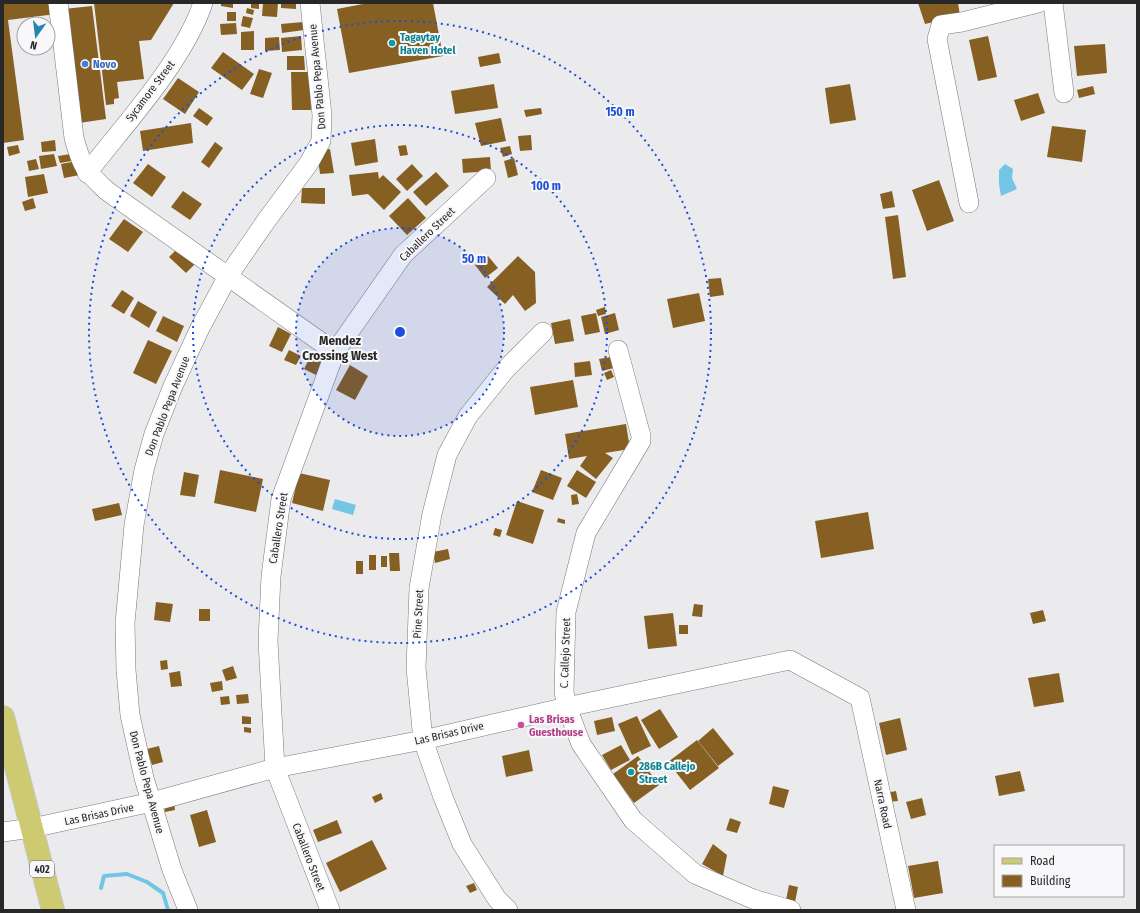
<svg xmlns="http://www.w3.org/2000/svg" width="1140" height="913" font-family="'Fira Sans Condensed',sans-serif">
	<rect width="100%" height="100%" fill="#ebebed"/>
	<g fill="#72c5e4">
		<polygon points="1005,164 1013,169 1012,178 1017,189 1001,196 999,184 999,170"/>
		<polygon points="335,499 356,505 353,515 332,509"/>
	</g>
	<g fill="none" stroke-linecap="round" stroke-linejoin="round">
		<polyline stroke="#72c5e4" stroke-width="4" points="101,888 104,876 127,874 147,882 163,893 168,910"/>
	</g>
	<g fill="#865f22">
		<polygon points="3,3 54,3 56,14 8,20 24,140 3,143"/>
		<polygon points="94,3 174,3 151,40 139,41 144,79 117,82 119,98 114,99 114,104 106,105"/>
		<polygon points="221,3 233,3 233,8 221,6"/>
		<polygon points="251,3 259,3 259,9 251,8"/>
		<polygon points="263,3 278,3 277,17 262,16"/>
		<polygon points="281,3 296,3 296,9 281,8"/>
		<polygon points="368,3 433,3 443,56 349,73 337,9"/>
		<polygon points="918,3 958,3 960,16 925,24"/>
		<polygon points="92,6 106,119 79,123 64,9"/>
		<polygon points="247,8 254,10 253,15 246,13"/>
		<rect x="227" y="12" width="9" height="9"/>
		<polygon points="243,16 253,18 250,28 241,26"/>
		<polygon points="303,22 304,30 282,33 281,24"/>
		<polygon points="236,23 237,34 221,35 220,24"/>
		<polygon points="254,31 254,50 241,50 241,32"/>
		<polygon points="301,36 302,50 282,52 281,38"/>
		<polygon points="988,36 997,77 978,81 969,40"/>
		<polygon points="279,37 280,50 265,51 265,38"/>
		<polygon points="1105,44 1107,73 1077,76 1074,46"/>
		<polygon points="223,52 254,74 242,90 211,68"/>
		<polygon points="499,53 501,63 480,67 478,57"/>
		<polygon points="287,56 304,56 305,70 287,70"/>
		<polygon points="259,69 272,73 263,98 250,94"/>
		<polygon points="291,72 310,72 311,110 292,110"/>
		<polygon points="178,78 199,92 185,114 163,99"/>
		<polygon points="494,84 498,108 455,114 451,91"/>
		<polygon points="850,84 856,120 830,124 825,88"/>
		<polygon points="1093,86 1095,94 1079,98 1077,90"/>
		<polygon points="1038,93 1045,113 1021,121 1014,100"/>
		<polygon points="199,108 213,118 207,126 193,116"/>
		<polygon points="541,108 542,114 526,117 524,110"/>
		<polygon points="501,118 506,141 481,146 475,123"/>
		<polygon points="191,123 193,143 143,151 140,131"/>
		<polygon points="1052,126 1086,130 1082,162 1047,157"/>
		<polygon points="531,135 532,150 520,151 518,136"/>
		<polygon points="375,139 378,162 355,166 351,143"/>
		<polygon points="55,140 56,151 42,152 41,142"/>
		<polygon points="215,142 223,148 209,168 201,162"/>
		<polygon points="18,145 20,153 9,156 7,147"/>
		<polygon points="406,145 408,155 400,156 398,146"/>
		<polygon points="510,146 512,154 503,157 500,148"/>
		<polygon points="330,149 334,173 320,174 317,151"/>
		<polygon points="77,153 78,160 60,163 58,156"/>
		<polygon points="54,154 57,166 41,169 39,156"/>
		<polygon points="490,157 491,171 463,173 462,159"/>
		<polygon points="514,158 518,175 508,178 504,161"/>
		<polygon points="36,159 39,169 29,171 27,161"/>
		<polygon points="82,160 85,174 64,178 61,164"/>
		<polygon points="148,164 166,177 152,197 133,183"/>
		<polygon points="412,164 423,176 407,191 396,179"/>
		<polygon points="378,172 379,179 383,175 401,192 384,210 368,194 352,196 349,175"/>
		<polygon points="436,172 449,186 426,206 413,192"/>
		<polygon points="44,174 48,193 28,197 25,177"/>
		<polygon points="939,180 954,221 927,231 912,190"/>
		<polygon points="302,188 325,188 325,204 301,203"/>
		<polygon points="183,191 202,204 190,220 171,207"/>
		<polygon points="892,191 895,207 883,209 880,194"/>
		<polygon points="33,198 36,208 25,211 22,202"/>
		<polygon points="408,198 426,218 407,235 389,216"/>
		<polygon points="898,215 906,277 893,279 885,217"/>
		<polygon points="124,219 143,232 128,252 109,239"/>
		<polygon points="178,248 195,264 186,273 169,257"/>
		<polygon points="488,256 498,268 485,278 475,265"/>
		<polygon points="518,256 535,272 536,303 525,311 513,295 505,304 487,287"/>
		<polygon points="721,278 724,295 710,297 708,279"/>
		<polygon points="122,290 134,298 124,314 111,306"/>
		<polygon points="699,293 705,321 673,328 667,299"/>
		<polygon points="138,301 157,312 149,328 130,316"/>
		<polygon points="605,307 606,314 598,316 596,310"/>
		<polygon points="596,313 600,332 585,335 581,316"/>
		<polygon points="615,313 619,330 605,334 601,317"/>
		<polygon points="163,316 184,326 177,342 156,331"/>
		<polygon points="570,319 574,341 555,344 551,323"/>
		<polygon points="278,327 291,334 282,352 269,346"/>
		<polygon points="148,340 172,351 156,384 133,373"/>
		<polygon points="289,350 301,356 296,365 284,360"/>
		<polygon points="312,353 327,361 318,376 304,369"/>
		<polygon points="611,357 614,368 602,371 599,359"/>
		<polygon points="590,361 592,375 575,377 574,363"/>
		<polygon points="350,365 368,376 355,400 336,390"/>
		<polygon points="611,370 614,377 607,380 604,373"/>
		<polygon points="573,380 578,407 535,415 530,387"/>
		<polygon points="626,424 630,449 605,453 613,458 596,479 580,466 587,456 569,459 565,434"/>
		<polygon points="220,470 263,479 256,512 214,503"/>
		<polygon points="541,470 562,478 553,500 532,492"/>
		<polygon points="577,470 596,482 586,498 567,486"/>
		<polygon points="184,472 199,475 195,497 180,495"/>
		<polygon points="299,473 330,480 323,511 292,503"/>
		<polygon points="577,494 579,504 572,505 571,495"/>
		<polygon points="517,501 544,510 533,544 506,535"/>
		<polygon points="119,503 122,515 95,521 92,509"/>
		<polygon points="868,512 874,549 821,558 815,521"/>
		<polygon points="558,518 565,520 565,524 557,522"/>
		<polygon points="495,528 502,530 500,537 493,535"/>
		<polygon points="448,549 450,559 435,563 433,552"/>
		<polygon points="389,553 399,553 400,571 390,571"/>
		<rect x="369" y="555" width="7" height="15"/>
		<rect x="381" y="556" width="6" height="11"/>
		<rect x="356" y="561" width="7" height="13"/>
		<polygon points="156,602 173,604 170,622 154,620"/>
		<polygon points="694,604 703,605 702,617 692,616"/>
		<rect x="199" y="609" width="11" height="12"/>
		<polygon points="1043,610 1046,621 1033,624 1030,613"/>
		<polygon points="673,613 677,646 648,649 644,616"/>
		<rect x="679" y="625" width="9" height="9"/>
		<polygon points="167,660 168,669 161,670 160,661"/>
		<polygon points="233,666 237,678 226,681 222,670"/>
		<polygon points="180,671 182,686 171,687 169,673"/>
		<polygon points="1059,673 1064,702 1034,707 1028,678"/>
		<polygon points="222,681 223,690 212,692 210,683"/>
		<polygon points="248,694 249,703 237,704 236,695"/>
		<polygon points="229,696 230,704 221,705 220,697"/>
		<polygon points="660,709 678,737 659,749 641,720"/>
		<polygon points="242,716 251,717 251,724 242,724"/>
		<polygon points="637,716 651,746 632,755 618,724"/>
		<polygon points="612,717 615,731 597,735 594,721"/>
		<polygon points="900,718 907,750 886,755 879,723"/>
		<polygon points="244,727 251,728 251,733 244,732"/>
		<polygon points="713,728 734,754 718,766 698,741"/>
		<polygon points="697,740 719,768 690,790 668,762"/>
		<polygon points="621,745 630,760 611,770 602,755"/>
		<polygon points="159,746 163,762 152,765 147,749"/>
		<polygon points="529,750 533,771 506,777 502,756"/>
		<polygon points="638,756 659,785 634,803 613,774"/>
		<polygon points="1020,771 1025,791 999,796 995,776"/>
		<polygon points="773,786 789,790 784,808 769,804"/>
		<polygon points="896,791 898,801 888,802 886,793"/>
		<polygon points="381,793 383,799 375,803 372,797"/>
		<polygon points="922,798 926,815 911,819 906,802"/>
		<polygon points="174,801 175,810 165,812 164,803"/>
		<polygon points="207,810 216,842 199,847 190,815"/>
		<polygon points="730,818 741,822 737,833 726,830"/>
		<polygon points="337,820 342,833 318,842 313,830"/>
		<polygon points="372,840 387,869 340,892 326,863"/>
		<polygon points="713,844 727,855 723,876 702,864"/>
		<polygon points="938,861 943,893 914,898 908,866"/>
		<polygon points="474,883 477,890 470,893 466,886"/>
		<polygon points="789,885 798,887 795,902 786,900"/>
	</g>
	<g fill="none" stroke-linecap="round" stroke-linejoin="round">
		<defs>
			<g id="minor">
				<path d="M 58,3 L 74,138 C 82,167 85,171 107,191 L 335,352"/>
				<polyline points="1053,3 1064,93"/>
				<path d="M 87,173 C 125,124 183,62 203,3"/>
				<polyline points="969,203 937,39 941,25 962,22 1038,3"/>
				<polyline points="618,350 641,436 641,441 586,533 566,612 564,692 567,707 581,744 633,820 695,874 753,899 791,910"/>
				<polyline points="3,832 32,828 152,802 275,768 423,740 567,707 790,660 860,698 906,910"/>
				<polyline points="188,910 172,870 144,778 130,715 126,670 125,623 134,525 144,470 154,434 173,386 200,328 228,276 266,221 309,163 321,141 322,115 310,3"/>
				<polyline points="330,910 275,768 268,641 271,576 281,499 335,352 403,255 486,178"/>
				<polyline points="508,910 497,899 462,844 443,797 423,740 416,668 419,588 432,514 447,455 468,416 505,370 543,332"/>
			</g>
			<polyline id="major" points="3,717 53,910"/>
		</defs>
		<use href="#minor" stroke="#7a7a7b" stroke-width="20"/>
		<use href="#major" stroke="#c7c7c7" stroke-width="24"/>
		<use href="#minor" stroke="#fff" stroke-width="19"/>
		<use href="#major" stroke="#ceca72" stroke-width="22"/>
	</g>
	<circle cx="400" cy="332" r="104" fill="#1d4ed8" fill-opacity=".12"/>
	<g fill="none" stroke="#1d4ed8" stroke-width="2" stroke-dasharray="2 4">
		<circle cx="400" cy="332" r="104"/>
		<circle cx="400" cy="332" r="207"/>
		<circle cx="400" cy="332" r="311"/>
	</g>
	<g fill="#0f9aa8" stroke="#f8f8fa" stroke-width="1.5">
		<circle cx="392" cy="43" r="4"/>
		<circle cx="631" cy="772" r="4"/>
	</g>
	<circle fill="#3f7fe0" stroke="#f8f8fa" stroke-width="1.5" cx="85" cy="64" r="4"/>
	<circle fill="#d1479c" stroke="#f8f8fa" stroke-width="1.5" cx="521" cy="725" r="4"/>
	<g text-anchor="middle" stroke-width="4" stroke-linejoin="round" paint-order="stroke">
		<rect fill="#f8f8fa" stroke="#666668" stroke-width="1" x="30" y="861" width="24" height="16" rx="3"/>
		<g font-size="10" font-weight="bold" fill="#282829">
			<text x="42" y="873">402</text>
		</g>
		<g font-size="11" font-weight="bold" fill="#0d838f" stroke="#f8f8fa" text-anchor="start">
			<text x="400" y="41">Tagaytay<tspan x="400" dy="13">Haven Hotel</tspan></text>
			<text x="639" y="770">286B Callejo<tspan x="639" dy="13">Street</tspan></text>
		</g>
		<g font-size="11" font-weight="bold" fill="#366cbe" stroke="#f8f8fa" text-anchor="start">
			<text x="93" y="68">Novo</text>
		</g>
		<g font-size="11" fill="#282829" stroke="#f8f8fa">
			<text transform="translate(317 77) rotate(-95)" y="4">Don Pablo Pepa Avenue</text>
			<text transform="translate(150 91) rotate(-53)" y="4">Sycamore Street</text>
			<text transform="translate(427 234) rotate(-44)" y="4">Caballero Street</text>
			<text transform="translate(167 406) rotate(-69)" y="4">Don Pablo Pepa Avenue</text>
			<text transform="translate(278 528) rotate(-81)" y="4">Caballero Street</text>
			<text transform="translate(418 614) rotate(-87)" y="4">Pine Street</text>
			<text transform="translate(565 653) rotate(-88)" y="4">C. Callejo Street</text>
			<text transform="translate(449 733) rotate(-13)" y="4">Las Brisas Drive</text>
			<text transform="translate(147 782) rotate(75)" y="4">Don Pablo Pepa Avenue</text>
			<text transform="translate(883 804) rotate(78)" y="4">Narra Road</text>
			<text transform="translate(99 814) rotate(-12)" y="4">Las Brisas Drive</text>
			<text transform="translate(309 857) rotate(69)" y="4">Caballero Street</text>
		</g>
		<g font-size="11" font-weight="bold" fill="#b23c85" stroke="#f8f8fa" text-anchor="start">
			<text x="529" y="723">Las Brisas<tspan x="529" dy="13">Guesthouse</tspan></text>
		</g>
		<g font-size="13" font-weight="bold" fill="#282829" stroke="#f8f8fa">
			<text x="340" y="345">Mendez<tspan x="340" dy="15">Crossing West</tspan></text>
		</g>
	</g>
	<circle cx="400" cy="332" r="6" fill="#1d4ed8" stroke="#f8f8fa" stroke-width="2"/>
	<g font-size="12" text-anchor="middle" font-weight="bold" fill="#1d4ed8" stroke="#f8f8fa" stroke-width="4" stroke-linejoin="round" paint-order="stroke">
		<text x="620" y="116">150 m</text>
		<text x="546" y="190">100 m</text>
		<text x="474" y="263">50 m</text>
	</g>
	<rect width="1140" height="913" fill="none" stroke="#282829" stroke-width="8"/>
	<rect x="994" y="845" width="130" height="52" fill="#f8f8fa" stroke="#a5a5a6"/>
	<rect x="1002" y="858" width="20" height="6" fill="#ceca72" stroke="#a5a5a6"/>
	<text x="1030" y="865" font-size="12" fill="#282829">Road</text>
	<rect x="1002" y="875" width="20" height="12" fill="#865f22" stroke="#a5a5a6"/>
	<text x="1030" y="885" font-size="12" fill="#282829">Building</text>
	<g transform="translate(36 36) rotate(194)"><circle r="19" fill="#f8f8fa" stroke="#a5a5a6"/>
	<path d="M0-3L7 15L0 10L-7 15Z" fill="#2585b1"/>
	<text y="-6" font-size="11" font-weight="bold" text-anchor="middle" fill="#282829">N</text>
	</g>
</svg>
